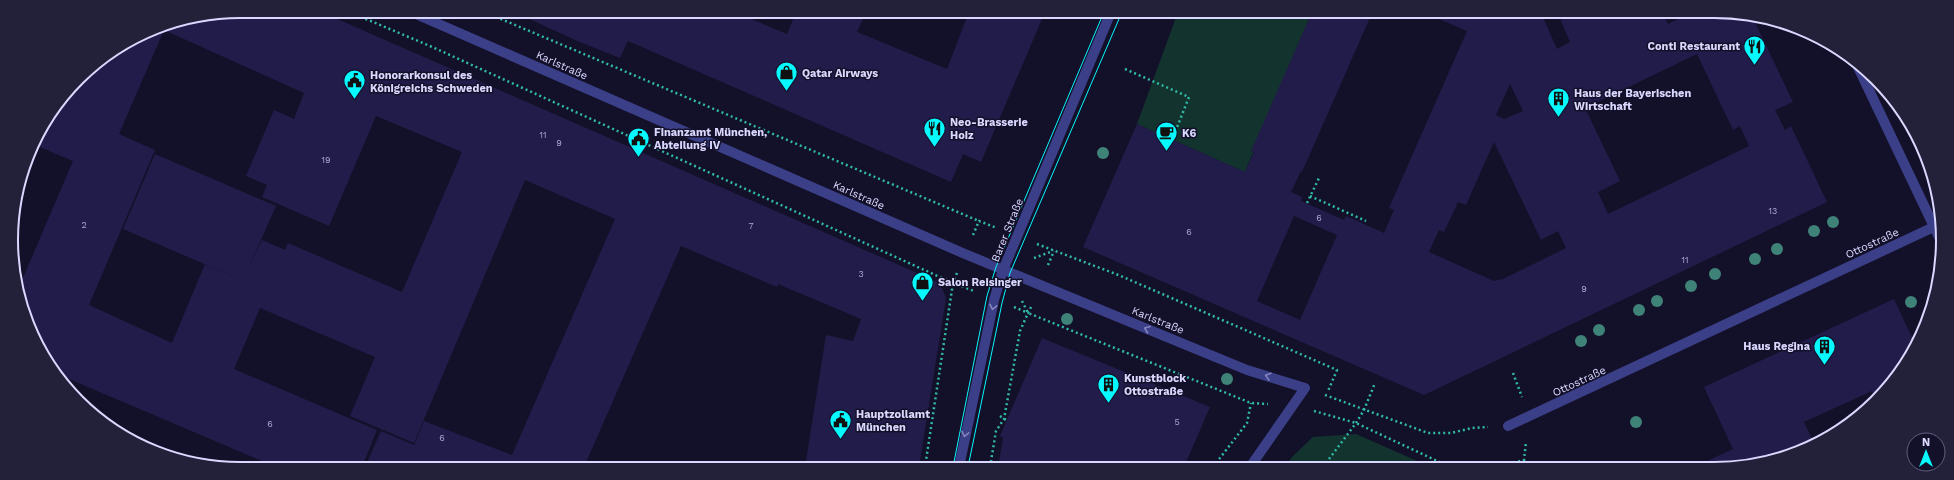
<svg xmlns="http://www.w3.org/2000/svg" width="1954" height="480" font-family="'Work Sans',sans-serif">
	<rect width="100%" height="100%" fill="#131029"/>
	<g fill="#13332f">
		<polygon points="1178,12 1312,12 1245,172 1137,124"/>
		<polygon points="1356,434 1431,467 1285,467 1292,457 1313,437"/>
	</g>
	<g fill="#221c4a" fill-rule="evenodd">
		<path d="M 240,11 L 319,11 L 940,283 L 946,298 L 919,467 L 805,467 L 826,335 L 853,341 L 861,319 L 778,284 L 777,287 L 681,246 L 584,467 L 365,467 L 381,431 L 414,445 L 424,421 L 512,455 L 615,219 L 525,180 L 414,443 L 350,416 L 375,357 L 260,308 L 234,369 L 377,430 L 362,467 L 276,467 L 55,373 L 19,299 L 16,275 L 23,278 L 73,161 L 33,144 L 35,139 L 89,68 L 153,28 ZM 164,30 L 304,93 L 294,119 L 274,110 L 246,176 L 267,185 L 262,197 L 329,226 L 376,116 L 462,152 L 402,292 L 288,243 L 285,250 L 262,240 L 249,267 L 276,206 L 155,154 L 123,229 L 267,291 L 205,264 L 172,343 L 89,305 L 155,150 L 119,134 Z"/>
		<polygon points="512,11 735,12 787,34 796,12 866,12 857,32 947,69 969,12 1045,12 981,162 963,154 951,182 628,41 620,58 575,40"/>
		<path d="M 1312,12 L 1372,13 L 1302,172 L 1301,171 L 1291,192 L 1302,197 L 1301,201 L 1344,220 L 1346,216 L 1384,233 L 1394,210 L 1389,208 L 1467,31 L 1425,13 L 1541,13 L 1557,49 L 1570,42 L 1561,21 L 1564,13 L 1663,13 L 1668,24 L 1680,18 L 1678,13 L 1744,13 L 1752,16 L 1793,102 L 1775,110 L 1785,130 L 1791,126 L 1827,202 L 1424,395 L 1083,247 L 1137,124 L 1245,172 L 1254,152 L 1251,151 ZM 1697,54 L 1733,130 L 1740,126 L 1749,146 L 1608,214 L 1598,192 L 1620,181 L 1585,108 ZM 1510,84 L 1523,111 L 1504,119 L 1496,115 ZM 1494,142 L 1541,240 L 1558,231 L 1566,248 L 1503,279 L 1494,281 L 1429,252 L 1439,230 L 1444,232 L 1458,202 L 1466,205 ZM 1294,216 L 1337,235 L 1300,320 L 1257,301 Z"/>
		<polygon points="1894,299 1916,346 1876,401 1872,391 1804,422 1815,445 1744,467 1694,467 1733,449 1704,387"/>
		<polygon points="1042,338 1210,407 1184,467 998,467 1003,438 1000,436"/>
	</g>
	<g fill="none" stroke-linecap="round" stroke-linejoin="round">
		<g stroke="#30bba8" stroke-width="2.5" stroke-dasharray="2 3" stroke-linecap="butt">
			<polyline points="347,11 430,46 953,283 925,467"/>
			<polyline points="482,11 979,221"/>
			<polyline points="1125,69 1189,97 1172,140"/>
			<polyline points="1310,196 1366,221"/>
			<polyline points="1307,203 1319,178"/>
			<polyline points="973,235 979,221 997,228"/>
			<polyline points="1037,244 1121,276 1337,370 1328,391"/>
			<polyline points="1034,258 1053,251"/>
			<polyline points="1048,265 1054,251"/>
			<polyline points="957,273 953,283 974,291"/>
			<polyline points="1022,301 1028,313 1251,403 1268,404"/>
			<polyline points="1014,307 1028,313 1032,305"/>
			<polyline points="1513,373 1522,397"/>
			<polyline points="1325,395 1428,433 1451,433 1472,428 1488,427"/>
			<polyline points="1314,411 1356,423 1450,467"/>
			<polyline points="1000,416 1006,420"/>
			<polyline points="990,467 996,431 1004,419 1020,331 1028,313"/>
			<polyline points="1213,467 1247,423 1251,403"/>
			<polyline points="1323,467 1356,423 1364,410 1375,383"/>
			<polyline points="1499,467 1524,460 1526,442"/>
			<polyline points="1524,467 1524,460"/>
		</g>
		<g stroke="#3b3f88" stroke-width="10">
			<polyline points="409,11 965,254 1247,370 1305,388 1250,467"/>
			<polyline points="1858,67 1939,237"/>
			<polyline points="1508,426 1938,225"/>
			<polyline points="959,467 994,300 1003,270 1111,12"/>
		</g>
		<g stroke="#05f9ff" stroke-width="1">
			<polyline points="953,467 987,296 996,267 1104,12"/>
			<polyline points="968,467 1002,303 1010,273 1122,12"/>
		</g>
	</g>
	<g fill="#3f8277">
		<circle cx="1103" cy="153" r="6"/>
		<circle cx="1833" cy="222" r="6"/>
		<circle cx="1814" cy="231" r="6"/>
		<circle cx="1777" cy="249" r="6"/>
		<circle cx="1755" cy="259" r="6"/>
		<circle cx="1715" cy="274" r="6"/>
		<circle cx="1691" cy="286" r="6"/>
		<circle cx="1657" cy="301" r="6"/>
		<circle cx="1911" cy="302" r="6"/>
		<circle cx="1639" cy="310" r="6"/>
		<circle cx="1067" cy="319" r="6"/>
		<circle cx="1599" cy="330" r="6"/>
		<circle cx="1581" cy="341" r="6"/>
		<circle cx="1227" cy="379" r="6"/>
		<circle cx="1636" cy="422" r="6"/>
	</g>
	<defs><path id="oneway-chevron" d="M-2-3.5L2.5 0L-2 3.5" fill="none" stroke-width="1.6" stroke-linecap="round" stroke-linejoin="round"/></defs>
	<g stroke="#8384be">
		<use href="#oneway-chevron" transform="translate(993 307) rotate(102)"/>
		<use href="#oneway-chevron" transform="translate(1147 329) rotate(-158)"/>
		<use href="#oneway-chevron" transform="translate(1268 376) rotate(-163)"/>
		<use href="#oneway-chevron" transform="translate(965 434) rotate(102)"/>
	</g>
	<defs>
		<symbol id="restaurant-pin" viewBox="-11 -11 22 30"><path d="M0 17L-7.5 6A9.5 9.5 0 1 1 7.5 6Z" fill="#05f9ff" stroke="#131029"/><path d="M-5-6h1v4h1v-4h1v4h1v-4h1v5L-1.5 .5V6h-2V.5L-5-1ZM5-6V6H3V1.5H1.5Q1.5-4 5-6Z" fill="#111"/></symbol>
		<symbol id="shop-pin" viewBox="-11 -11 22 30"><path d="M0 17L-7.5 6A9.5 9.5 0 1 1 7.5 6Z" fill="#05f9ff" stroke="#131029"/><path d="M-5-2.5h2.3a2.7 3.5 0 0 1 5.4 0H5L5.5 6h-11ZM-1.5-2.5h3a1.5 2.3 0 0 0-3 0Z" fill="#111"/></symbol>
		<symbol id="civic-pin" viewBox="-11 -11 22 30"><path d="M0 17L-7.5 6A9.5 9.5 0 1 1 7.5 6Z" fill="#05f9ff" stroke="#131029"/><path d="M-.6-6.5H3V-4.5H.6V-3L4-1V1h2V6H-6V1h2V-1L-.6-3ZM-1.2 2.5V6h2.4V2.5Z" fill="#111"/></symbol>
		<symbol id="building-pin" viewBox="-11 -11 22 30"><path d="M0 17L-7.5 6A9.5 9.5 0 1 1 7.5 6Z" fill="#05f9ff" stroke="#131029"/><path d="M-4-6H4V6H1V3H-1V6H-4ZM-2.5-4.3h1.7v1.8h-1.7ZM.8-4.3h1.7v1.8H.8ZM-2.5-1h1.7V.8h-1.7ZM.8-1h1.7V.8H.8Z" fill="#111"/></symbol>
		<symbol id="cafe-pin" viewBox="-11 -11 22 30"><path d="M0 17L-7.5 6A9.5 9.5 0 1 1 7.5 6Z" fill="#05f9ff" stroke="#131029"/><path d="M-5.5-4.5H6V0H3Q3 3.5 0 3.5H-2.5Q-5.5 3.5-5.5 0ZM3-3.2v2h1.7v-2ZM-6 4.5H4V6H-6Z" fill="#111"/></symbol>
	</defs>
	<g fill-rule="evenodd">
		<use href="#restaurant-pin" x="1742" y="34" width="25" height="34"/>
		<use href="#shop-pin" x="774" y="60" width="25" height="34"/>
		<use href="#civic-pin" x="342" y="68" width="25" height="34"/>
		<use href="#building-pin" x="1546" y="86" width="25" height="34"/>
		<use href="#restaurant-pin" x="922" y="116" width="25" height="34"/>
		<use href="#cafe-pin" x="1154" y="120" width="25" height="34"/>
		<use href="#civic-pin" x="626" y="126" width="25" height="34"/>
		<use href="#shop-pin" x="910" y="270" width="25" height="34"/>
		<use href="#building-pin" x="1812" y="334" width="25" height="34"/>
		<use href="#building-pin" x="1096" y="372" width="25" height="34"/>
		<use href="#civic-pin" x="828" y="408" width="25" height="34"/>
	</g>
	<g text-anchor="middle" stroke-width="3" stroke-linejoin="round" paint-order="stroke">
		<g font-size="9" fill="#aca9d2">
			<text x="543" y="138">11</text>
			<text x="559" y="146">9</text>
			<text x="326" y="163">19</text>
			<text x="1773" y="214">13</text>
			<text x="1319" y="221">6</text>
			<text x="84" y="228">2</text>
			<text x="751" y="229">7</text>
			<text x="1189" y="235">6</text>
			<text x="1685" y="263">11</text>
			<text x="861" y="277">3</text>
			<text x="1584" y="292">9</text>
			<text x="1177" y="425">5</text>
			<text x="270" y="427">6</text>
			<text x="442" y="441">6</text>
		</g>
		<g font-size="11" font-weight="bold" fill="#dad8ff" stroke="#131029" text-anchor="start">
			<text x="1740" y="50" text-anchor="end">Conti Restaurant</text>
			<text x="802" y="77">Qatar Airways</text>
			<text x="370" y="79">Honorarkonsul des<tspan x="370" dy="13">Königreichs Schweden</tspan></text>
			<text x="1574" y="97">Haus der Bayerischen<tspan x="1574" dy="13">Wirtschaft</tspan></text>
			<text x="950" y="126">Neo-Brasserie<tspan x="950" dy="13">Hoiz</tspan></text>
			<text x="654" y="136">Finanzamt München,<tspan x="654" dy="13">Abteilung IV</tspan></text>
			<text x="1182" y="137">K6</text>
			<text x="938" y="286">Salon Reisinger</text>
			<text x="1810" y="350" text-anchor="end">Haus Regina</text>
			<text x="1124" y="382">Kunstblock<tspan x="1124" dy="13">Ottostraße</tspan></text>
			<text x="856" y="418">Hauptzollamt<tspan x="856" dy="13">München</tspan></text>
		</g>
		<g font-size="11" fill="#dad8ff" stroke="#131029">
			<text transform="translate(562 65) rotate(24)" y="4">Karlstraße</text>
			<text transform="translate(859 195) rotate(24)" y="4">Karlstraße</text>
			<text transform="translate(1007 230) rotate(-68)" y="4">Barer Straße</text>
			<text transform="translate(1872 243) rotate(-25)" y="4">Ottostraße</text>
			<text transform="translate(1158 320) rotate(22)" y="4">Karlstraße</text>
			<text transform="translate(1579 381) rotate(-25)" y="4">Ottostraße</text>
		</g>
	</g>
	<path d="M0 0H1954V480H0ZM240 18H1714A222 222 0 0 1 1936 240V240A222 222 0 0 1 1714 462H240A222 222 0 0 1 18 240V240A222 222 0 0 1 240 18Z" fill="#23203a" fill-rule="evenodd"/>
	<path fill="none" stroke="#dad8ff" stroke-width="2" d="M240 18H1714A222 222 0 0 1 1936 240V240A222 222 0 0 1 1714 462H240A222 222 0 0 1 18 240V240A222 222 0 0 1 240 18Z"/>
	<g transform="translate(1926 452)"><circle r="19" fill="#131029" stroke="#63607f"/>
	<path d="M0-3L7 15L0 10L-7 15Z" fill="#05f9ff"/>
	<text y="-6" font-size="11" font-weight="bold" text-anchor="middle" fill="#dad8ff">N</text>
	</g>
</svg>
